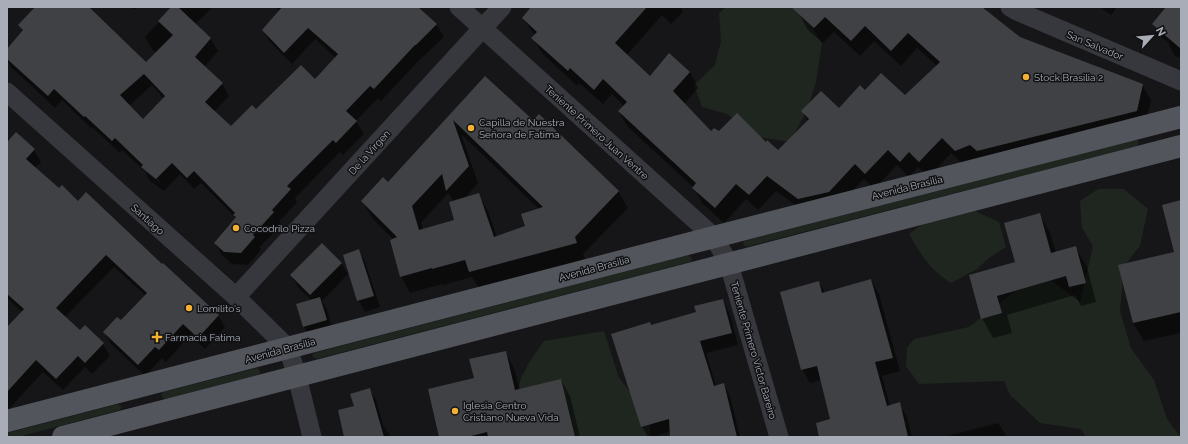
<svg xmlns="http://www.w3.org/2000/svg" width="1188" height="444" font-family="Raleway,sans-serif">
	<rect width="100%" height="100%" fill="#161618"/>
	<g fill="#1e261f">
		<polygon points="726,7 803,7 804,15 822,43 816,82 807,110 790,142 759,137 727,114 702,107 694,85 715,65 721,41 719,13"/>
		<polygon points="1136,139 1139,142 1137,146 746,247 743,244 744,241"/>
		<polygon points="1098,189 1124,189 1148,209 1140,246 1124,266 1120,311 1131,348 1154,380 1167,419 1181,437 1086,437 1081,429 1040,423 1010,395 1004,381 919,384 906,366 907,348 914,339 969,327 1040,272 1080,302 1093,246 1082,228 1080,201"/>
		<path d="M 975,211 L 999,222 L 1006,247 L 989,258 L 977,269 L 951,283 C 930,270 921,255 909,234 L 926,221 Z"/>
		<polygon points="688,255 691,257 692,261 690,262 316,359 312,356 314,353"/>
		<polygon points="604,331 619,378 650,417 650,437 521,437 513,412 521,378 530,361 544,341"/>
		<polygon points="257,368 260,370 260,373 258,375 165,399 163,398 161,395 163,392"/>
		<polygon points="118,404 122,407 120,410 18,437 7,437 7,433"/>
	</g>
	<g fill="#0007" fill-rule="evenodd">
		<path d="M 36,7 L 88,7 L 146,63 L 156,53 L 152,49 L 145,37 L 173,7 L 213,7 L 195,24 L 211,39 L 218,51 L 204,67 L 222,83 L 229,96 L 214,112 L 231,128 L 256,111 L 315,81 L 336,58 L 315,39 L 292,64 L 270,42 L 263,30 L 280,11 L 275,7 L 417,7 L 437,25 L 444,37 L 423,57 L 423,56 L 381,101 L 378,98 L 356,121 L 364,134 L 343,155 L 340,152 L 295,198 L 297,202 L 279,222 L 281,225 L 260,247 L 261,250 L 248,265 L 232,264 L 222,255 L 215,243 L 237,219 L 201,183 L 194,189 L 180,174 L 164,191 L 149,180 L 145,171 L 122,150 L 120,153 L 92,127 L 91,128 L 62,100 L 55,108 L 11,67 L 7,60 L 7,51 L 23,32 L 19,25 ZM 152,85 L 164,99 L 143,120 L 129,106 ZM 146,170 L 161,182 L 160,183 L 146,172 Z"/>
		<polygon points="131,7 137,7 134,10"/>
		<polygon points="533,7 680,7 683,12 671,24 662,15 627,55 650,77 690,72 698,88 684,104 711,132 719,133 766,144 778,152 808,122 803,111 839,110 865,91 905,97 937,66 917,48 901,66 874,41 860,56 834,32 823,43 808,30 799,14 806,7 959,7 1019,38 1142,85 1151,100 1145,126 965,166 951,153 929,177 918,167 909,177 897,165 874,189 864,179 837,207 808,214 776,191 758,210 746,199 724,223 702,203 693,187 628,127 619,112 624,106 612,94 603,104 579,83 577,86 542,53 533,38 535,36 523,18"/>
		<polygon points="1100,7 1117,7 1111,15"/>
		<polygon points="1168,7 1181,7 1181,58 1175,56 1169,45 1170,44 1160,36 1153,24"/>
		<path d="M 485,77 L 533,122 L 618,191 L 628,208 L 583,254 L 585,259 L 479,288 L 472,277 L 443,285 L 442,284 L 410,293 L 401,276 L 394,240 L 372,218 L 362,201 L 388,184 ZM 461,134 L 539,209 L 526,227 L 497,237 L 488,211 L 478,194 L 464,199 L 478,183 ZM 448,193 L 454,202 L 456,221 L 423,230 L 421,223 Z"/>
		<polygon points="16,133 34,150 41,162 35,168 59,190 78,202 162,266 218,315 225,327 205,349 190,335 166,362 162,358 145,376 111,344 104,332 121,322 146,296 114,267 65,317 80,331 103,344 110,356 92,374 85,367 63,390 43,372 7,411 7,328 22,312 7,298 7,138 10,140"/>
		<polygon points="1181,201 1181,333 1144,341 1133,323 1119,266 1176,252"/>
		<polygon points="1039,214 1050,233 1056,253 1076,248 1087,267 1096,302 1081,306 1075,295 1007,315 1012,333 993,338 982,318 1016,263"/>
		<polygon points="359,250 365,262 380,307 365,312 358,300"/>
		<polygon points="341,263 348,274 322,301 327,309 333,331 311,338 304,327 312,301 298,287 291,275"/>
		<polygon points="871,280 879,294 900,371 882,376 890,406 899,404 907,417 912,437 820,437 832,420 821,380 810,383 802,369 819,282 825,293"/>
		<polygon points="723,300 729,312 738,345 706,353 716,386 724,384 730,396 740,437 744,437 690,437 688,426 653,437 648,437 642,427 612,335 651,326 697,312"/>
		<polygon points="505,352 514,368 520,390 561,380 570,396 580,437 440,437 475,379"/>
		<polygon points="369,389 376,400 383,425 391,437 345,437 355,407"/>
		<polygon points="998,423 1007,437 943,437"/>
	</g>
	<g fill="#404145" fill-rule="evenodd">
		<path d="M 35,7 L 89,7 L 146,62 L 173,35 L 158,21 L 171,7 L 178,7 L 211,38 L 195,57 L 223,83 L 205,102 L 231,126 L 252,105 L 256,109 L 301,65 L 315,79 L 338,54 L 308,28 L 284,53 L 262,30 L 282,7 L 418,7 L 437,24 L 416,45 L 415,45 L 374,89 L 370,86 L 346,111 L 357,121 L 336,143 L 333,140 L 287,186 L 291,189 L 272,210 L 274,212 L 253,235 L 255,237 L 241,253 L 224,252 L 214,243 L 236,217 L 233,215 L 235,213 L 194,171 L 187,178 L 172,163 L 156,179 L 141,167 L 143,165 L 115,138 L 112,141 L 85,116 L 84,117 L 54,89 L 48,96 L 7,59 L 7,49 L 23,30 L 18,25 ZM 144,74 L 165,96 L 143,119 L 120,95 Z"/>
		<polygon points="531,7 647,7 615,43 650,76 669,53 690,72 673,91 711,131 714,128 719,131 737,113 766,142 767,140 778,150 809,119 801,111 821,91 839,108 860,85 865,90 881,73 905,95 940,62 908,33 891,51 865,26 851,41 825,17 814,28 791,7 982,7 1020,37 1143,84 1137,111 977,151 970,145 955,151 942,138 919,162 909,152 900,162 888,150 865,174 855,164 829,192 798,199 767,176 749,195 736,184 715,208 692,188 696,183 618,111 627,102 603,79 594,90 570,68 568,71 531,38 537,32 522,18"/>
		<polygon points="1166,7 1181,7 1181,49 1152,24"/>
		<path d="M 485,76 L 533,120 L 539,114 L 619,191 L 575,237 L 577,243 L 469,272 L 465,260 L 432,269 L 432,268 L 400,277 L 390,240 L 397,237 L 361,201 L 383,177 L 388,182 ZM 453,120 L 543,207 L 521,214 L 525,226 L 494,237 L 479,193 L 449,202 L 454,220 L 419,230 L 412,206 L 442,174 L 446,191 L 469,166 Z"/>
		<polygon points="16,132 35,149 26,159 59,188 62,185 78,201 86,192 162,264 163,263 219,315 198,338 183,324 159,350 155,347 138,365 103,332 117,317 121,320 147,293 106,255 56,308 80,330 85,325 104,343 85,363 78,356 56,379 36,360 7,392 7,327 24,309 7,294 7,142"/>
		<polygon points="1181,200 1181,312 1133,323 1118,265 1174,252 1162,205"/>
		<polygon points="1040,213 1051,253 1076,246 1086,283 1069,287 1066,276 997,296 1002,313 981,319 969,275 1015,262 1004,223"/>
		<polygon points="322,243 342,263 310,295 290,275"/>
		<polygon points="359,249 374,296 357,301 343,255"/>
		<polygon points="871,279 893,358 875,362 887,406 900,402 908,437 819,437 816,423 830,419 817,366 801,370 780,292 819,281 822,293"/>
		<polygon points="320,297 327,320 303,327 296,304"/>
		<polygon points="723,299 732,333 700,341 714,386 724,383 737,437 670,437 669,419 641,427 611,334 650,322 651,325 696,312 694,306"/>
		<polygon points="506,351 515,390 561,379 575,437 488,437 487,432 467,437 439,437 428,389 474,378 469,359"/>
		<polygon points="370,388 384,437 344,437 338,410 354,406 350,394"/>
	</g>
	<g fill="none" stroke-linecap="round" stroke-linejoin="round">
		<g stroke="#37383d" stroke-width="19">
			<polyline points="459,7 714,237 729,264 779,437"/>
			<polyline points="1010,7 1017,11 1181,81"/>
			<polyline points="7,92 236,297 288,348 297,376 312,437"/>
			<polyline points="236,297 502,7"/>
		</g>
		<g stroke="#53555c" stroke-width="22">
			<polyline points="7,421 714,237 1181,117"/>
			<polyline points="63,437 1181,146"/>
		</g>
	</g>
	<g fill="#f2b134" stroke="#111113" stroke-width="1.5">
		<circle cx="1026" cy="77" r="4"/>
		<circle cx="471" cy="128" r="4"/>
		<circle cx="236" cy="228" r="4"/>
		<circle cx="189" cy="308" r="4"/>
		<path d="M155 331h4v4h4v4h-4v4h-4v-4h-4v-4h4z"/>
		<circle cx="455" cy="411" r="4"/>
	</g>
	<g text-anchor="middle" stroke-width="3" stroke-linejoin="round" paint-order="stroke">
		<g font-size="10" fill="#a8adb8" stroke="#111113">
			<text transform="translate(1095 45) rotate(23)" y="4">San Salvador</text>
			<text transform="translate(597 132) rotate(42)" y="4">Teniente Primero Juan Ventre</text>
			<text transform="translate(369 152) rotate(-48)" y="4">De la Virgen</text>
			<text transform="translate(907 187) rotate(-14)" y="4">Avenida Brasilia</text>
			<text transform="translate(148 219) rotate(42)" y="4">Santiago</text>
			<text transform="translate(594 268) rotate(-15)" y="4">Avenida Brasilia</text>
			<text transform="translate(280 350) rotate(-15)" y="4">Avenida Brasilia</text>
			<text transform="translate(754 350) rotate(74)" y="4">Teniente Primero Victor Bareiro</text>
		</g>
		<g font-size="10" fill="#a8adb8" stroke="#111113" text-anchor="start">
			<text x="1034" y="81">Stock Brasilia 2</text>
			<text x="479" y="126">Capilla de Nuestra<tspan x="479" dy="12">Señora de Fatima</tspan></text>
			<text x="244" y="232">Cocodrilo Pizza</text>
			<text x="197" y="312">Lomilito's</text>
			<text x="165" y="341">Farmacia Fatima</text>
			<text x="463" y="409">Iglesia Centro<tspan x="463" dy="12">Cristiano Nueva Vida</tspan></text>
		</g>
	</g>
	<rect width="1188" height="444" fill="none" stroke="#a8adb8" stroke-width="16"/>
	<g transform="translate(1152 36) rotate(63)" stroke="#111113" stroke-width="3" paint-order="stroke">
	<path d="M0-3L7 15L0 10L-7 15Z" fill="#a8adb8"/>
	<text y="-6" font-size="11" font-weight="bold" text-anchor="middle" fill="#a8adb8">N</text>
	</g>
</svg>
